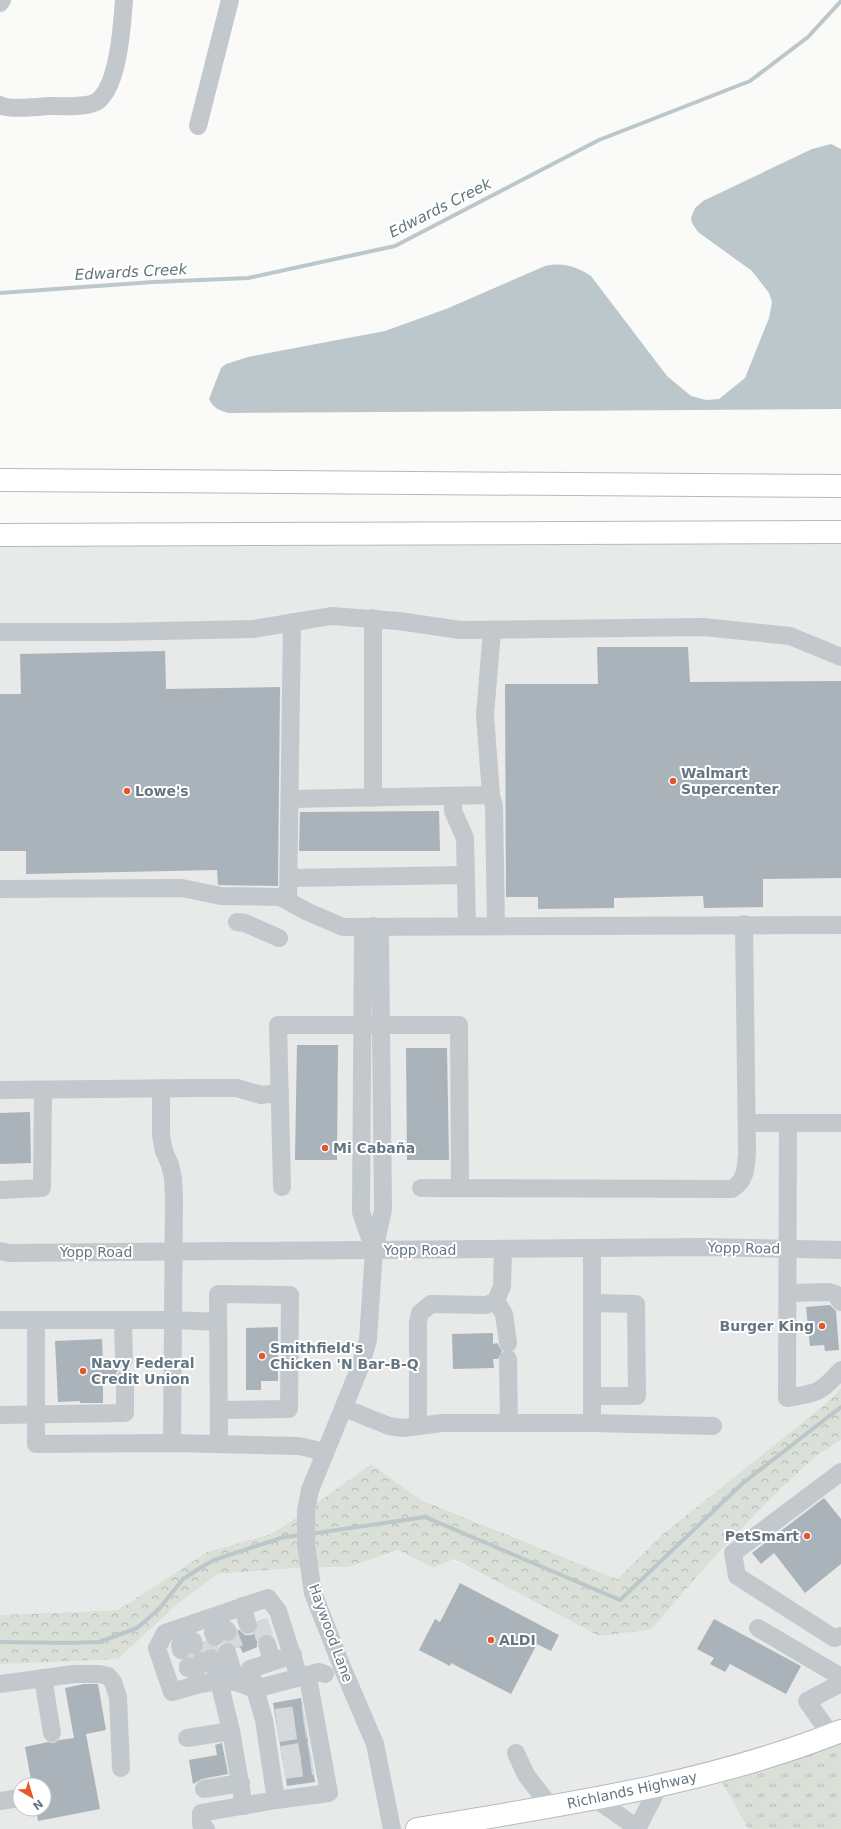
<svg xmlns="http://www.w3.org/2000/svg" width="841" height="1829" font-family="'DejaVu Sans',sans-serif">
	<defs>
		<pattern id="grass-tufts" width="24" height="20" patternUnits="userSpaceOnUse"><rect width="24" height="20" fill="#dadfd7"/><path d="M3 7l-1-3M5 7V3M7 7l1-3M15 17l-1-3M17 17v-4M19 17l1-3" fill="none" stroke="#b4b9b4"/></pattern>
		<pattern id="forest-crowns" width="20" height="18" patternUnits="userSpaceOnUse"><rect width="20" height="18" fill="#dadfd7"/><path d="M2 6a3 3 0 1 1 6 0M12 15a3 3 0 1 1 6 0" fill="none" stroke="#b4b9b4"/></pattern>
	</defs>
	<rect width="100%" height="100%" fill="#fafaf8"/>
	<g fill="#e8e9e9" fill-rule="evenodd">
		<polygon points="841,532 841,1388 824,1405 663,1534 617,1579 421,1500 371,1464 306,1511 271,1534 207,1552 118,1610 0,1615 0,535"/>
		<path d="M 841,1440 L 841,1731 L 716,1772 L 748,1829 L 0,1829 L 0,1664 L 11,1662 L 175,1606 L 218,1574 L 309,1567 L 349,1567 L 398,1550 L 433,1568 L 453,1559 L 599,1636 L 651,1630 L 708,1564 L 770,1499 L 815,1457 ZM 20,1785 L 44,1785 L 44,1809 L 20,1809 Z"/>
	</g>
	<polygon fill="url(#grass-tufts)" points="841,1731 841,1829 748,1829 716,1772"/>
	<polygon fill="url(#forest-crowns)" points="841,1388 841,1440 815,1457 770,1499 708,1564 651,1630 599,1636 454,1559 433,1568 398,1550 349,1567 309,1567 218,1574 175,1606 118,1659 0,1664 0,1615 118,1610 207,1552 271,1534 306,1511 371,1464 421,1500 617,1579 663,1534 824,1405"/>
	<path fill="#bbc7cb" d="M 831,144 L 841,149 L 841,409 L 229,413 C 220,411 213,408 209,399 L 221,368 L 226,364 L 248,357 L 385,331 L 446,309 L 545,266 C 562,262 576,266 591,276 L 667,376 L 691,396 L 706,400 L 719,399 L 745,378 L 769,318 L 772,302 L 769,293 L 752,271 L 698,232 L 692,223 L 691,218 L 695,208 L 703,201 L 812,149 Z"/>
	<g fill="none" stroke-linecap="round" stroke-linejoin="round">
		<g stroke="#bbc7cb" stroke-width="4">
			<polyline points="0,293 153,282 248,278 395,246 599,140 750,81 808,37 841,1"/>
			<polyline points="310,1534 425,1517 620,1600 743,1483 841,1407"/>
			<polyline points="0,1642 68,1643 99,1642 137,1628 159,1609 183,1579 200,1568 214,1560 284,1537 302,1535"/>
		</g>
	</g>
	<g fill="#aab3b9">
		<polygon points="597,647 688,647 690,682 841,681 841,878 763,879 763,907 704,908 703,896 614,898 614,908 538,909 538,897 506,897 505,684 598,684"/>
		<polygon points="165,651 166,689 280,687 278,886 218,885 217,870 26,874 26,851 0,851 0,694 21,694 20,654"/>
		<polygon points="439,811 440,851 299,851 300,812"/>
		<polygon points="297,1045 338,1045 337,1160 295,1160"/>
		<polygon points="406,1048 447,1048 449,1160 407,1160"/>
		<polygon points="30,1112 31,1163 0,1164 0,1113"/>
		<polygon points="830,1305 836,1311 839,1350 825,1351 824,1345 810,1346 806,1307"/>
		<polygon points="278,1327 278,1381 261,1381 261,1390 246,1390 246,1328"/>
		<polygon points="493,1333 493,1344 497,1343 502,1351 498,1359 493,1359 494,1368 453,1369 452,1334"/>
		<polygon points="102,1339 103,1361 114,1361 115,1366 119,1369 116,1373 114,1379 103,1379 103,1403 80,1403 80,1401 58,1402 55,1341"/>
		<polygon points="824,1498 841,1519 841,1564 805,1593 774,1553 761,1564 752,1553"/>
		<polygon points="460,1583 559,1635 551,1651 537,1644 511,1694 451,1663 450,1666 419,1650 435,1619 440,1622"/>
		<polygon points="265,1619 271,1634 264,1634 260,1637 257,1642 257,1647 243,1653 240,1647 237,1648 230,1642 237,1637 238,1629 245,1635 252,1635 258,1628 258,1621"/>
		<polygon points="714,1619 801,1666 786,1694 730,1664 725,1672 710,1664 714,1658 697,1649"/>
		<polygon points="204,1641 210,1646 218,1647 217,1650 208,1648 202,1651"/>
		<polygon points="84,1684 98,1684 106,1730 86,1734 100,1809 38,1821 36,1809 44,1809 44,1785 32,1785 25,1747 48,1742 54,1743 59,1740 74,1738 65,1688"/>
		<polygon points="301,1698 315,1782 287,1786 273,1703"/>
		<polygon points="222,1743 228,1774 202,1779 193,1784 189,1760 217,1755 215,1745"/>
	</g>
	<g fill="none" stroke-linecap="round" stroke-linejoin="round">
		<g stroke="#d5d9db" stroke-width="18" stroke-dasharray="18 9" stroke-linecap="butt">
			<polyline points="259,1621 267,1644"/>
			<polyline points="228,1632 235,1649"/>
			<polyline points="206,1641 211,1658"/>
			<polyline points="188,1647 193,1664"/>
			<polyline points="276,1718 304,1714"/>
			<polyline points="278,1733 306,1729"/>
			<polyline points="282,1755 310,1750"/>
			<polyline points="284,1770 313,1766"/>
		</g>
		<defs>
			<path id="major" d="M 417,1829 C 561,1805 705,1785 841,1731"/>
			<g id="highway">
				<polyline points="0,480 841,486"/>
				<polyline points="0,535 841,532"/>
			</g>
		</defs>
		<use href="#major" stroke="#b5babe" stroke-width="24"/>
		<use href="#highway" stroke="#b4b9bd" stroke-width="24"/>
		<g stroke="#c3c8cc" stroke-width="18">
			<polyline points="0,3 2,0"/>
			<path d="M 0,105 C 9,110 37,107 49,106 C 61,106 90,108 99,100 C 119,82 122,25 124,0"/>
			<polyline points="198,126 230,0"/>
			<polyline points="373,618 373,798"/>
			<polyline points="492,630 485,715 491,795 494,806 496,926"/>
			<polyline points="0,632 112,632 254,629 331,616 399,621 460,630 703,627 790,636 841,657"/>
			<polyline points="453,796 453,811 465,838 467,926"/>
			<polyline points="290,799 491,795"/>
			<polyline points="289,878 466,875"/>
			<polyline points="0,889 182,888 221,896 280,897 308,912 343,927 841,925"/>
			<polyline points="288,901 292,622"/>
			<polyline points="237,922 245,923 279,938"/>
			<polyline points="161,1088 161,1135 164,1151 170,1165 173,1178 174,1197 172,1443"/>
			<polyline points="0,1090 199,1088 237,1088 261,1095 280,1093"/>
			<polyline points="747,1123 841,1123"/>
			<path d="M 788,1124 L 787,1398 C 817,1393 821,1393 841,1370"/>
			<polyline points="282,1187 278,1025 459,1025 460,1187"/>
			<path d="M 421,1188 L 732,1189 C 746,1181 746,1167 747,1152 L 744,924"/>
			<polyline points="0,1190 42,1188 43,1090"/>
			<polyline points="592,1248 592,1423 713,1426"/>
			<polyline points="374,1250 361,1212 363,934 373,926 380,939 383,1210 374,1250 368,1340 360,1367 310,1490 306,1511 306,1545 313,1593 342,1667 375,1744 392,1829"/>
			<polyline points="0,1251 9,1253 704,1247 841,1250"/>
			<polyline points="788,1293 829,1292 835,1294 841,1302"/>
			<polyline points="496,1301 504,1314 508,1343"/>
			<polyline points="0,1320 173,1320 218,1322"/>
			<polyline points="36,1320 36,1444 172,1443 299,1446 325,1452"/>
			<polyline points="123,1320 124,1360"/>
			<polyline points="508,1359 509,1423"/>
			<polyline points="592,1396 637,1396 636,1304 592,1303"/>
			<polyline points="344,1408 389,1426 403,1428 442,1423 592,1423"/>
			<polyline points="219,1410 289,1409 290,1295 218,1294 219,1444"/>
			<polyline points="0,1415 125,1413 125,1378"/>
			<polyline points="418,1425 418,1322 420,1313 431,1304 486,1305 496,1301 502,1286 503,1249"/>
			<polyline points="841,1472 733,1553 737,1576 834,1638 841,1636"/>
			<polyline points="242,1606 248,1625"/>
			<polyline points="758,1628 841,1677"/>
			<polyline points="215,1637 213,1633 218,1625 227,1630 228,1632"/>
			<polyline points="267,1644 272,1661"/>
			<polyline points="181,1650 180,1645 185,1637 193,1641 194,1645"/>
			<polyline points="227,1652 236,1682"/>
			<polyline points="211,1658 219,1681 200,1684 172,1692 157,1648 165,1633 268,1598 278,1611 299,1677"/>
			<polyline points="188,1666 188,1668 195,1671 201,1663 201,1661"/>
			<polyline points="43,1678 52,1733"/>
			<polyline points="309,1683 329,1793 276,1800 264,1720 255,1689 319,1672 325,1674"/>
			<polyline points="0,1684 74,1674 99,1674 108,1676 113,1682 118,1697 121,1768"/>
			<polyline points="255,1689 250,1669 293,1655"/>
			<polyline points="831,1735 807,1701 841,1683"/>
			<polyline points="187,1738 231,1731"/>
			<polyline points="516,1753 526,1775 550,1806"/>
			<polyline points="204,1789 241,1783"/>
			<polyline points="596,1799 637,1828"/>
			<polyline points="0,1801 20,1798"/>
			<polyline points="244,1806 231,1731 219,1681 236,1682 255,1689"/>
			<polyline points="206,1829 201,1824 201,1813 276,1800"/>
			<polyline points="637,1829 659,1786"/>
		</g>
		<use href="#major" stroke="#fff" stroke-width="22"/>
		<use href="#highway" stroke="#fff" stroke-width="22"/>
	</g>
	<g fill="#e4572e" stroke="#fff" stroke-width="1.5">
		<circle cx="673" cy="781" r="4"/>
		<circle cx="127" cy="791" r="4"/>
		<circle cx="325" cy="1148" r="4"/>
		<circle cx="822" cy="1326" r="4"/>
		<circle cx="262" cy="1356" r="4"/>
		<circle cx="83" cy="1371" r="4"/>
		<circle cx="807" cy="1536" r="4"/>
		<circle cx="491" cy="1640" r="4"/>
	</g>
	<g text-anchor="middle" stroke-width="4" stroke-linejoin="round" paint-order="stroke">
		<g font-size="14" font-weight="bold" fill="#657683" stroke="#fff" text-anchor="start">
			<text x="681" y="778">Walmart<tspan x="681" dy="16">Supercenter</tspan></text>
			<text x="135" y="796">Lowe's</text>
			<text x="333" y="1153">Mi Cabaña</text>
			<text x="814" y="1331" text-anchor="end">Burger King</text>
			<text x="270" y="1353">Smithfield's<tspan x="270" dy="16">Chicken 'N Bar-B-Q</tspan></text>
			<text x="91" y="1368">Navy Federal<tspan x="91" dy="16">Credit Union</tspan></text>
			<text x="799" y="1541" text-anchor="end">PetSmart</text>
			<text x="499" y="1645">ALDI</text>
		</g>
		<g font-size="14" fill="#657683" stroke="#fff">
			<text transform="translate(744 1248) rotate(1)" y="5">Yopp Road</text>
			<text x="420" y="1255">Yopp Road</text>
			<text x="96" y="1257">Yopp Road</text>
			<text transform="translate(331 1633) rotate(70)" y="5">Haywood Lane</text>
			<text transform="translate(632 1790) rotate(-12)" y="5">Richlands Highway</text>
		</g>
		<g font-size="15" font-style="italic" fill="#60757c" stroke="#fff">
			<text transform="translate(440 208) rotate(-27)" y="5">Edwards Creek</text>
			<text transform="translate(131 272) rotate(-3)" y="5">Edwards Creek</text>
		</g>
	</g>
	<g transform="translate(32 1797) rotate(142)"><circle r="19" fill="#ffffff" stroke="#c1c8cd"/>
	<path d="M0-3L7 15L0 10L-7 15Z" fill="#e4572e"/>
	<text y="-6" font-size="11" font-weight="bold" text-anchor="middle" fill="#657683">N</text>
	</g>
</svg>
